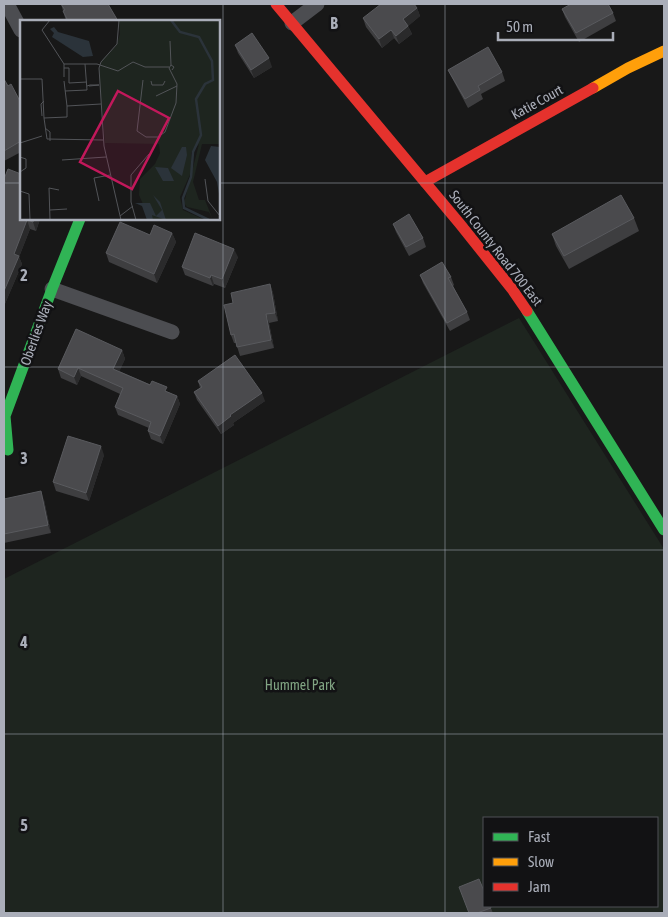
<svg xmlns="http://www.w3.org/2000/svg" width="668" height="917" font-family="'Asap Condensed',sans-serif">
	<rect width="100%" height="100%" fill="#181818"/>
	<path fill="#1e251f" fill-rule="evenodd" d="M 519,318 L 664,549 L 664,913 L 4,913 L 4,579 ZM 484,818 L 657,818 L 657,906 L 484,906 Z"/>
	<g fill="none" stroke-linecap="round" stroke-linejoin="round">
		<g stroke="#4c4d51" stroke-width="15">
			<polyline points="7,4 21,30"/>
			<polyline points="292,23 317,4"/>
			<polyline points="52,289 172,332"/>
		</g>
		<g stroke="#30b455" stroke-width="11">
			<polyline points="527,311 664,530"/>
			<polyline points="8,450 5,416 52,289 80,219"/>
		</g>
		<polyline stroke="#ff9f0a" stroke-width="11" points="593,88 628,68 664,51"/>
		<g stroke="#e5322d" stroke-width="11">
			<polyline points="276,4 460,224 512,289 527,311"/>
			<polyline points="425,182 593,88"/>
		</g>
	</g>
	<g fill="#3e3e40">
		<polygon points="61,4 108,4 118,21 66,21"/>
		<polygon points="417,8 420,16 408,26 412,34 399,44 394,38 382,48 366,27 363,18"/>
		<polygon points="562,9 613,13 616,21 579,42 565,17"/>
		<polygon points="235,45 272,67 254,78 238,53"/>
		<polygon points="448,70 502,72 505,81 481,94 483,99 468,108 452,78"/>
		<polygon points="4,79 8,86 21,103 21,152 4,161"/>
		<polygon points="4,179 40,219 36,231 30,229 19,257 22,264 4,306"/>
		<polygon points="634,218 639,231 569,269 556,246 552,234"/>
		<polygon points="393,224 423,238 426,247 409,256 396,232"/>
		<polygon points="172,233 176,242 157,283 109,262 106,253 150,235"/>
		<polygon points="238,257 225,288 214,284 213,286 185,275 182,267"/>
		<polygon points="420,275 451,277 454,285 453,286 467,312 470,320 450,331 423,283"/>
		<polygon points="270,284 273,293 278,321 269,323 274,348 240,356 236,343 234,343 231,335 233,303"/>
		<polygon points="122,350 125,359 119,371 177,396 180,404 163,444 151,439 148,431 149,428 118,415 115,407 120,394 81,376 77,385 61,378 58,369"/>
		<polygon points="198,381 265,401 233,423 234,425 221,434 197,400 194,392 200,388"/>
		<polygon points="104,455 89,501 56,491 53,482"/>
		<polygon points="4,499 44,500 51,533 4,543"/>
		<polygon points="490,906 493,913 469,913"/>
	</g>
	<g fill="#2a2a2b">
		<polygon points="417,8 420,16 406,28 403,19"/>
		<polygon points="408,26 412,34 399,44 396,36"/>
		<polygon points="391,30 394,38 382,48 379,39"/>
		<polygon points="269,58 272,67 254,78 251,70"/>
		<polygon points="34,219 40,219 36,231 33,222"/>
		<polygon points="27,220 30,229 19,257 22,264 4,306 4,291 14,254"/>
		<polygon points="172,233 176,242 157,283 154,274"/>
		<polygon points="234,249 238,257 225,288 222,279"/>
		<polygon points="211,275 214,284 213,286 210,278"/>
		<polygon points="270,284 273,293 278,321 275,313"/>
		<polygon points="266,314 269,323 274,348 271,340"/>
		<polygon points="122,350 125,359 117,377 113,369"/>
		<polygon points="78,368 81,376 77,385 74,377"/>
		<polygon points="262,393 265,401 233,423 234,425 221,434 218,426 230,415"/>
		<polygon points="177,396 180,404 163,444 160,436"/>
		<polygon points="101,446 104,455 89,501 86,493"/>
		<polygon points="41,491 44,500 51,533 48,525"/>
	</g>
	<g fill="#4a4a4d" stroke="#595a5e">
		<polygon points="61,4 108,4 118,21 68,21 63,11 65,10"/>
		<polygon points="381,4 414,4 417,8 403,19 408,26 396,36 391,30 379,39 363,18"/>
		<polygon points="571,4 608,4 613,13 576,33 562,9"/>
		<polygon points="252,33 269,58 251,70 235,45"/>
		<polygon points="488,47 502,72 478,86 480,90 465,99 448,70"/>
		<polygon points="4,79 8,86 11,84 21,103 21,141 4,151"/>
		<polygon points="8,169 21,174 21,219 34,219 33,222 27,220 14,254 19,256 4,291 4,179"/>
		<polygon points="621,195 634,218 564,256 552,234"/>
		<polygon points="409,214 423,238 406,247 393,224"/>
		<polygon points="120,222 150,235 154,225 172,233 154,274 106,253"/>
		<polygon points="195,233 234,249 222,279 211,275 210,278 182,267"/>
		<polygon points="442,262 451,277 448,278 467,312 447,323 420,275"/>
		<polygon points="270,284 275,313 266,314 271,340 237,347 234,334 231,335 224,305 233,303 231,293"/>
		<polygon points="76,329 122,350 113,369 150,385 152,381 167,387 165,391 177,396 160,436 148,431 151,422 115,407 123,388 78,368 74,377 58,369"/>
		<polygon points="235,355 262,393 230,415 231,416 218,426 194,392 202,387 198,381"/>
		<polygon points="68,436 101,446 86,493 53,482"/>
		<polygon points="41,491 48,525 4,534 4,499"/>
		<polygon points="479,879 484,891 484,906 490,906 491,908 477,913 469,913 459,887"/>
	</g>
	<path fill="none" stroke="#aaaeb9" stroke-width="1" stroke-opacity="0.55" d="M 223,4 L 223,913M 445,4 L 445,913M 4,183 L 21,183M 219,183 L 664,183M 4,367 L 664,367M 4,550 L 664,550M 4,734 L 664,734"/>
	<g text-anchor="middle" stroke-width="5" stroke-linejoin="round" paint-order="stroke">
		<g font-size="14" fill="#aaaeb9" stroke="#121214">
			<text transform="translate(537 102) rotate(-29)" y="5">Katie Court</text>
			<text transform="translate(496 248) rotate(52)" y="5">South County Road 700 East</text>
			<text transform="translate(36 333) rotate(-70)" y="5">Oberlies Way</text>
		</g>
		<g font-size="14" fill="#81a483" stroke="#121214">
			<text x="300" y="690">Hummel Park</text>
		</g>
	</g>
	<g transform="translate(20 20)">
		<rect width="200" height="200" fill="#181818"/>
		<path d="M 99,0 L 200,0 L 200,124 L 182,124 L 173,162 L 179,180 L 185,180 L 193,200 L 189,192 L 167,187 L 164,183 L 179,124 L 171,133 L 171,152 L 160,177 L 163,190 L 185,200 L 130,200 L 119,175 L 120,159 L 135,144 L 140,133 L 139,124 L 85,123 L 79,51 L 82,40 L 96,26 L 100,14 Z" fill="#1e251f"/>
		<path d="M 34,7 L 38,12 L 69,21 L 73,36 L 63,37 L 32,17 L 34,13 L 30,9 ZM 191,126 L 200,127 L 200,180 L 197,162 L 185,140 ZM 162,127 L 166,127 L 167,135 L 162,156 L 151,148 ZM 135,147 L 148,148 L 154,161 L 143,161 ZM 133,175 L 140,182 L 146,200 L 132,195 L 133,200 L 127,200 L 122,186 L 115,183 L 130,183 L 136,196 L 142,190 Z" fill="#2b333a"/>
		<path fill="none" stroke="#2b333a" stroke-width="2.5" d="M 151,0 L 160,12 L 179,17 L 192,41 L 193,60 L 185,64 L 176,79 L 181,115 L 173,132 L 171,157 L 163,178 L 164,188 L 189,200"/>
		<path fill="none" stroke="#525458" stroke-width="1" d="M 30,0 L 22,10 L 44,44M 99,0 L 97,24 L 81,42 L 79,48 L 84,126 L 101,200M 150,21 L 151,45M 44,48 L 49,48 L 49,63 L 67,62M 44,57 L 44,44 L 77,44 L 98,51 L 113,42 L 125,47 L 149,47M 0,59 L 22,59 L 24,98M 123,60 L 117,111 L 126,117 L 138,117 L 145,112 L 156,83 L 157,64 L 149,48 L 151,45 L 154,47 L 152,50M 44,61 L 47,86 L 81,84M 131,61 L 132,65 L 143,65 L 145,61M 67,66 L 70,65 L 79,65 L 69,66M 45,71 L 67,70 L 65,44M 136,76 L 157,66M 47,86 L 47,97 L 24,98 L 27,119 L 83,120M 22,96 L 21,84 L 24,81M 25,108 L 30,112 L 30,121M 0,123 L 22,116M 0,137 L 6,139 L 6,148 L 0,152M 42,140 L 86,137M 185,159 L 188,181 L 200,196M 0,171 L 9,174 L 10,200M 79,181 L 74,158 L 90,155M 30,190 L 47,189M 100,196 L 113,186M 30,200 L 29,168 L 39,170M 116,200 L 111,182 L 111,155 L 129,134"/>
		<path fill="#c2185b" fill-opacity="0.15" stroke="#c2185b" stroke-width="2.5" d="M 98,71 L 149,98 L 112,169 L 60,142 Z"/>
		<rect width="200" height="200" fill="none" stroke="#aaaeb9" stroke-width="2.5"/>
	</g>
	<g font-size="16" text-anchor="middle" font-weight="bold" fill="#aaaeb9" stroke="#121214" stroke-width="5" stroke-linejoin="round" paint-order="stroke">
		<text x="334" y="29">B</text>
		<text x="24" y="281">2</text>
		<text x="24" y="464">3</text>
		<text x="24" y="648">4</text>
		<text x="24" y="831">5</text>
	</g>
	<rect width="668" height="917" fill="none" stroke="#aaaeb9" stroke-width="10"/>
	<rect x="483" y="817" width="175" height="90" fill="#121214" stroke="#4f5056"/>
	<rect x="493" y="833" width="25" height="8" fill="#30b455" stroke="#4f5056"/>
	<text x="528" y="842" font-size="15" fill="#aaaeb9">Fast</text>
	<rect x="493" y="858" width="25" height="8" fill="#ff9f0a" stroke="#4f5056"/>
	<text x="528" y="867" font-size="15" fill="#aaaeb9">Slow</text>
	<rect x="493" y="883" width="25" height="8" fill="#e5322d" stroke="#4f5056"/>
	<text x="528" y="892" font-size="15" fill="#aaaeb9">Jam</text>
	<path d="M498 32v8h115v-8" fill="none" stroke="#aaaeb9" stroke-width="2.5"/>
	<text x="506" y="32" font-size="15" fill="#aaaeb9" stroke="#121214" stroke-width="4" paint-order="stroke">50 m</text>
</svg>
